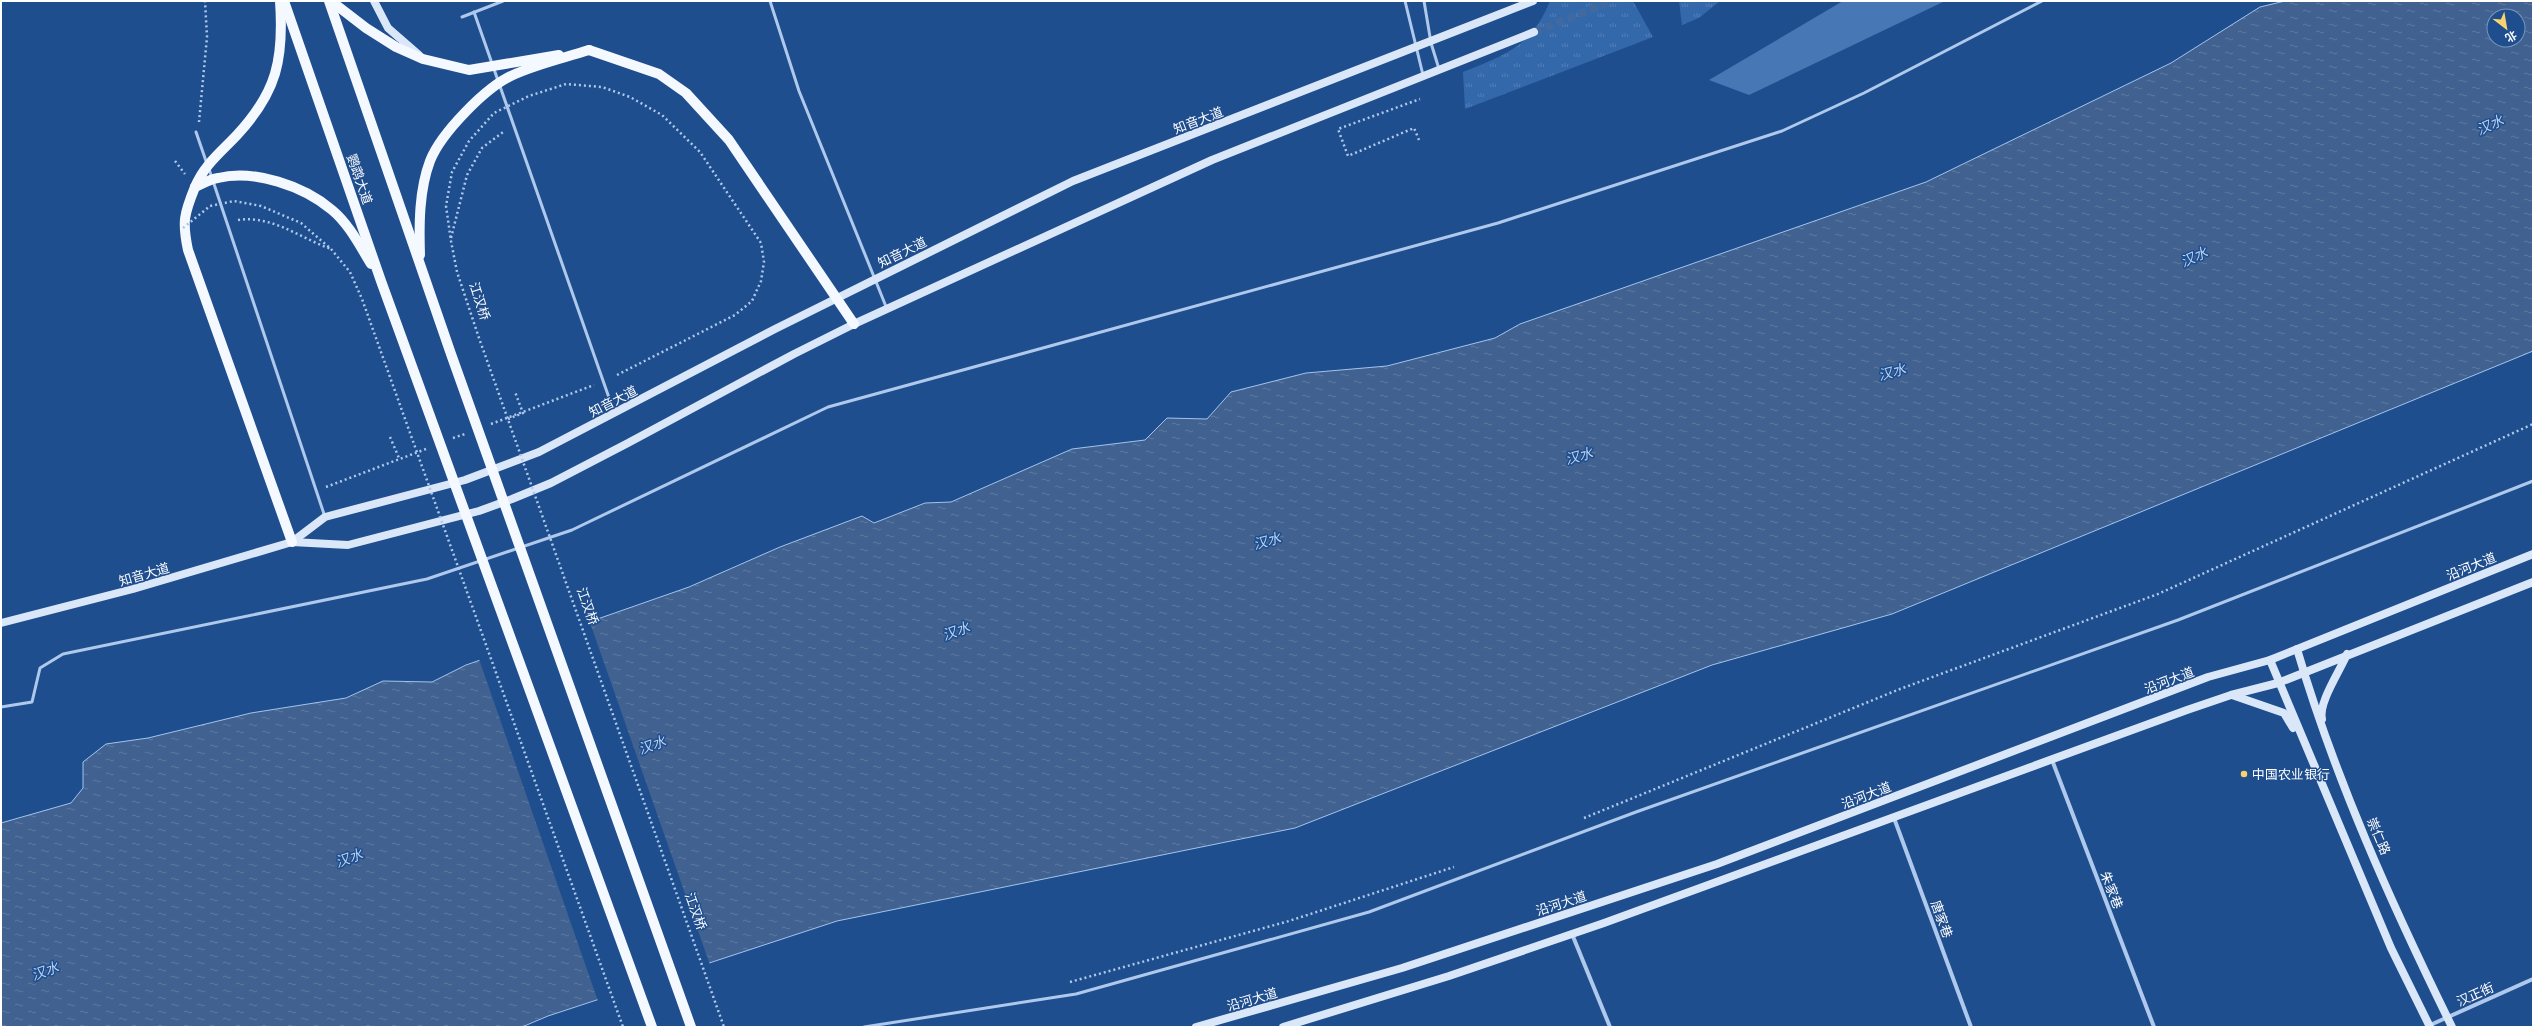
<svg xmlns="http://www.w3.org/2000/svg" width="2534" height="1028" font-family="'Space Grotesk','Noto Sans SC',sans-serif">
	<defs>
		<pattern id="grass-tufts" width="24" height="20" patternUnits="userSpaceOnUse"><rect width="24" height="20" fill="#3368ab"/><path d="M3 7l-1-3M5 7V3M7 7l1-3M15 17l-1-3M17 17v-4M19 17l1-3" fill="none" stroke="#527fb8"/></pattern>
		<pattern id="water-ripples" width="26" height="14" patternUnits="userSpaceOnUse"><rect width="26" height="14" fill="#416290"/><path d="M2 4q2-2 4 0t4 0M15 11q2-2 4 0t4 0" fill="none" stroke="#5e7aa1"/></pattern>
	</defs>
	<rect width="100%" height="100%" fill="#1f4e8e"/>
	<g fill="url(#grass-tufts)">
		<path d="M 1550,1 L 1633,1 L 1653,37 L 1465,109 L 1463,72 C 1505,55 1532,46 1550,1 Z"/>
		<polygon points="1679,1 1720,1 1699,18 1682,25"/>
	</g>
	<path fill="url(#water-ripples)" stroke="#a1c4ee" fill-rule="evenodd" d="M 2285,1 L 2533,1 L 2533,351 L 1892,614 L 1712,665 L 1295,828 L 837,921 L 548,1016 L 522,1027 L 1,1027 L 1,823 L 71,803 L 83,788 L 83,762 L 106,744 L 148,738 L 251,713 L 346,698 L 383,681 L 432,682 L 466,665 L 689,587 L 780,547 L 862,516 L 874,523 L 925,503 L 951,502 L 1072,449 L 1145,440 L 1167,418 L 1207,419 L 1231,392 L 1306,373 L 1387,366 L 1495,338 L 1520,324 L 1926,182 L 2171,63 L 2260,7 ZM 2494,16 L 2518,16 L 2518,40 L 2494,40 Z"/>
	<polygon fill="#1f4e8e" points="589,620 710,965 598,1001 479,659"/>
	<polygon fill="#4877b5" points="1843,1 1945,1 1749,95 1709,80"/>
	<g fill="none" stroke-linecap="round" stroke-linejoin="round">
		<polyline stroke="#41699f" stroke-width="8" stroke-dasharray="8 4" stroke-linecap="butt" points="1534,32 1612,1"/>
		<g stroke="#aec9ec" stroke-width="2.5" stroke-dasharray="2 3" stroke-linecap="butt">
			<polyline points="199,122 207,37 205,1"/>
			<polyline points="1419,140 1414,128 1348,156 1338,129 1420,99"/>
			<polyline points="175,161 185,174"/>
			<path d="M 238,220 C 272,215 300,238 331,249"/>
			<polyline points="491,424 594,385"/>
			<polyline points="390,437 399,458"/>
			<polyline points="453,438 465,434"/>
			<polyline points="326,487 426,449"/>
			<polyline points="1584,818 1900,689 2158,594 2533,424"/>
			<polyline points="1070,982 1289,921 1454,867"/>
		</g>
		<g stroke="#aec9ec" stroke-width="3">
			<polyline points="770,1 799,91 887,309"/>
			<polyline points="1405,1 1423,75"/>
			<polyline points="1424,1 1431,43 1439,69"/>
			<polyline points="474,12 614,412"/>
			<polyline points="462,17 503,1"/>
			<polyline points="196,132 207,164"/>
			<polyline points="209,169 325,517"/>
			<polyline points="1,707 32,702 40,668 63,654 427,579 572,530 828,407 1498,223 1782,131 1864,93 2042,1"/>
			<polyline points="864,1027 1076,994 1369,912 1636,812 2178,620 2533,481"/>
		</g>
		<g stroke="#aec9ec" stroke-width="4">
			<polyline points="2052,760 2154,1027"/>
			<polyline points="1894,818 1971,1027"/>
			<polyline points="1572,934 1610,1027"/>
			<polyline points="2428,1026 2533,979"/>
		</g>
		<g stroke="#dae7f9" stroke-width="8">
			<polyline points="374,1 388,28 419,55"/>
			<polyline points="292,542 325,517 465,480 539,452 775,329 1073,181 1533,1"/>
			<polyline points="1,623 133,589 292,542 348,545 479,511 512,499 551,483 628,443 794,354 854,324 1212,160 1534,32"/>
			<path d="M 2297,649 C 2335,779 2392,905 2452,1027"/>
			<polyline points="2270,660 2391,948 2430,1027"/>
			<polyline points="2232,695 2284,713 2293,728"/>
			<path d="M 2322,719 C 2318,703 2340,671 2347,654"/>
			<polyline points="1196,1027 1402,968 1717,864 2208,677 2270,660 2533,554"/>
			<polyline points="1283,1027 1449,976 1604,923 2187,710 2231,695 2278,683 2533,582"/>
		</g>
		<g stroke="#f4f8ff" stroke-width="10">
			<polyline points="589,50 659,74 686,93 729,140 854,324"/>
			<path d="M 195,187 C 184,214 182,222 188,250 L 292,542"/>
		</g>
		<g stroke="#aec9ec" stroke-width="2.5" stroke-dasharray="2 3" stroke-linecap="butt">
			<polyline points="183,228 210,206 234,201 261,206 301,223 331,249 350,272 362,299 623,1027"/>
			<polyline points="451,238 467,175 482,148 503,132"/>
			<polyline points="617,375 735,315 752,301 761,281 764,262 761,243 700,152 662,115 630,97 602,87 566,84 529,96 494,113 469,141 452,172 446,206 451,241 457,272 479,338 724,1027"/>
			<polyline points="508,419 523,413 515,392"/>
		</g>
		<g stroke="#f4f8ff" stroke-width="10">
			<polyline points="284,1 381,281 652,1027"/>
			<polyline points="329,1 451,354 691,1027"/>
			<polyline points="331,1 366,28 396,47 423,59 469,70 559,55"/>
			<path d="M 195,187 C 202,184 210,179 218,178 C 254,169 304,186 332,210 C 349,224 360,246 371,264"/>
			<path d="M 195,187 C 204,165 221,152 237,135 C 277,92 284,59 280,1"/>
			<path d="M 420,255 C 419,225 419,190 430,161 C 441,133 486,87 513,75 C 537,64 564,58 589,50"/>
		</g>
	</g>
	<circle fill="#fad36e" stroke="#1f4e8e" stroke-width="1.5" cx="2244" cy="774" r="4"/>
	<g text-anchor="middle" stroke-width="3" stroke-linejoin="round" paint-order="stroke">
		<g font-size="13" fill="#fff" stroke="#1f4e8e">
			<text transform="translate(1198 120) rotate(-21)" y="5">知音大道</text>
			<text transform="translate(360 179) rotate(71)" y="5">鹦鹉大道</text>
			<text transform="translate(902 252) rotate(-26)" y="5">知音大道</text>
			<text transform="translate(480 301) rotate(72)" y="5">江汉桥</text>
			<text transform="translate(613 401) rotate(-27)" y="5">知音大道</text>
			<text transform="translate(2471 566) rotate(-22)" y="5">沿河大道</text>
			<text transform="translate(144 574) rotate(-16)" y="5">知音大道</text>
			<text transform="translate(588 606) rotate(70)" y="5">江汉桥</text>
			<text transform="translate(2169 680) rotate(-21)" y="5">沿河大道</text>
			<text transform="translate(1866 795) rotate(-21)" y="5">沿河大道</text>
			<text transform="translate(2379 836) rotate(67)" y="5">崇仁路</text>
			<text transform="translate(2112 890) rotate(69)" y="5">朱家巷</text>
			<text transform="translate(1561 903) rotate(-18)" y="5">沿河大道</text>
			<text transform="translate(696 911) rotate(70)" y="5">江汉桥</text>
			<text transform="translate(1942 919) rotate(70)" y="5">唐家巷</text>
			<text transform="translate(2475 994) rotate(-24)" y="5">汉正街</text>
			<text transform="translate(1252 999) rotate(-16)" y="5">沿河大道</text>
		</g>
		<g font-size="13" fill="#fff" stroke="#1f4e8e" text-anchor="start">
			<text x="2252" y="779">中国农业银行</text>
		</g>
		<g font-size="14" font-style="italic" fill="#bad3f3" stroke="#1f4e8e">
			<text transform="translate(2490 125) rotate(-24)" y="5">汉水</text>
			<text transform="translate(2194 257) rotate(-24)" y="5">汉水</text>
			<text transform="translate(1892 372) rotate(-15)" y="5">汉水</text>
			<text transform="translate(1579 456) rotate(-15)" y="5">汉水</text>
			<text transform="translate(1267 541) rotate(-15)" y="5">汉水</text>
			<text transform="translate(956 631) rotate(-20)" y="5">汉水</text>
			<text transform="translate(652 745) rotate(-20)" y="5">汉水</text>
			<text transform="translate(349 858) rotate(-20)" y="5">汉水</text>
			<text transform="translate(45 971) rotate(-20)" y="5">汉水</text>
		</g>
	</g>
	<rect width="2534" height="1028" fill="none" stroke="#ffffff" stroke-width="4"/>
	<g transform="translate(2506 28) rotate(149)"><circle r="19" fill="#1f4e8e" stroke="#7995bb"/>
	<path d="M0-3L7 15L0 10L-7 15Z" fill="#fad36e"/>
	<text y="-6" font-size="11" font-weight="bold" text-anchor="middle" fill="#ffffff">北</text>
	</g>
</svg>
